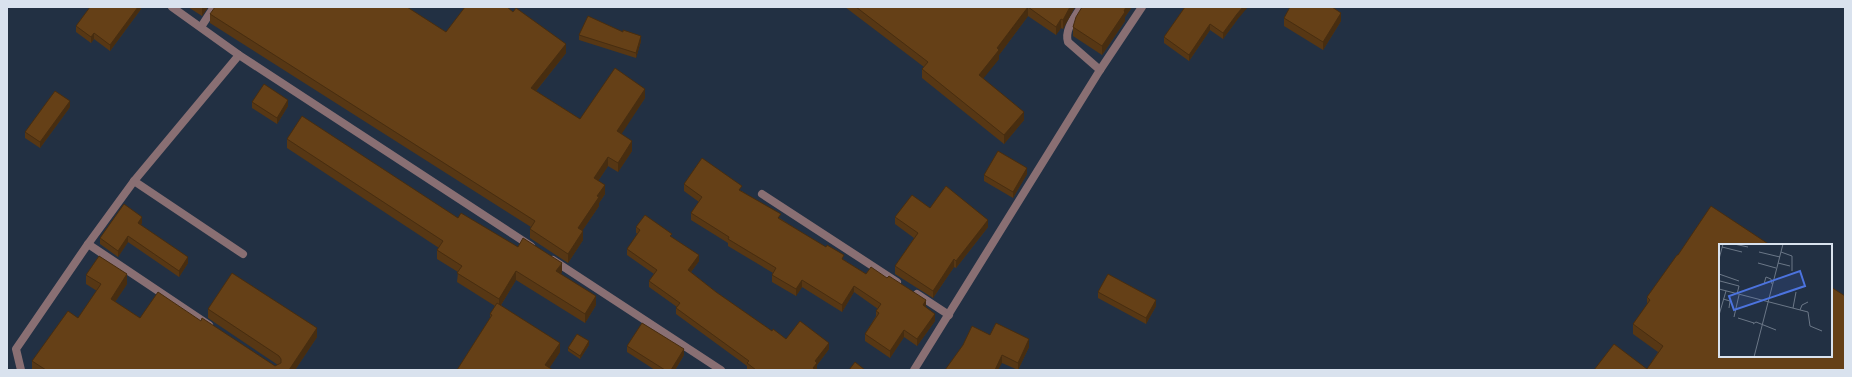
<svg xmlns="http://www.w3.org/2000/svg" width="1852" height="377" font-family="'Fira Sans Condensed',sans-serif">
	<rect width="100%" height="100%" fill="#223043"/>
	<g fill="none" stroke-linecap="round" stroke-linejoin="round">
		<g stroke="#896f73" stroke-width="8">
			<path d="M 1081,7 C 1075,17 1064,30 1068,42 L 1100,70"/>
			<polyline points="201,27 214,7"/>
			<polyline points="134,181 243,254"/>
			<polyline points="88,244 209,325"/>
			<polyline points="21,370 16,349 88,244 134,181 239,55"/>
		</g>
		<g stroke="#896f73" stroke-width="8">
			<polyline points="172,7 239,55 531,246"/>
			<polyline points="762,194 897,282"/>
			<polyline points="553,260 721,370"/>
			<polyline points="917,294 949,315"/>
			<polyline points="914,370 1100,70 1142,7"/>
		</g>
	</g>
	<g fill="#573714">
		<polygon points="141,7 141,9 110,51 94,39 91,43 76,32 76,26"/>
		<polygon points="188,7 208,7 202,16"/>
		<polygon points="845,7 1075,7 1063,29 1061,28 1056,35 1028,16 999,55 999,59 983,78 1024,120 1004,144 922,78 922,69 924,67"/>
		<polygon points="1082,7 1132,7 1125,17 1125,21 1102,55 1073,36 1073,27"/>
		<polygon points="1185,7 1237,20 1223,39 1210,30 1189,61 1164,43 1164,37"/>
		<polygon points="210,14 446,32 566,53 536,91 580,119 645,98 621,134 632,151 618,172 608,166 598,181 605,194 599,203 599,206 582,231 583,240 568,263 530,238 530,229 531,227 210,23"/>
		<polygon points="1284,18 1341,21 1323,50 1284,26"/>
		<polygon points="579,35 641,41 636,58 579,40"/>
		<polygon points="252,102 288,106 277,124 252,108"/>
		<polygon points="70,107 40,148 25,138 25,132"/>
		<polygon points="287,139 458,218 518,247 562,272 561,274 596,305 585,323 516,280 501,305 560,352 549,368 457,370 490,318 490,314 495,306 457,282 458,272 437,259 437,250 439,248 287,148"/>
		<polygon points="1027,174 1013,198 984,181 984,175"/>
		<polygon points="684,184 742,191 781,219 844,260 866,274 926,307 926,308 935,321 917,346 904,337 890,358 865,341 865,334 876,316 876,311 878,309 854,292 842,312 802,287 796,296 772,282 772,275 773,273 728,246 728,243 691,220 691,213 699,202 684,191"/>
		<polygon points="930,208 988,227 956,268 954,267 933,298 895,274 895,266 914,238 895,224 895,217"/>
		<polygon points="142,223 141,225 188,263 179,277 128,242 118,257 100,244 100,238"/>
		<polygon points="636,227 672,237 699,261 691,272 716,292 772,331 786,339 829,349 817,365 816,370 748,370 747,369 747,366 676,314 676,308 677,307 649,287 649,281 654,274 627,255 627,249 638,234 636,233"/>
		<polygon points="86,275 127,284 115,302 140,318 201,321 275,366 278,365 208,318 208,309 317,337 295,370 32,370 32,361 78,318 97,291 86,284"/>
		<polygon points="1098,292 1156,306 1146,324 1098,298"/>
		<polygon points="1647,297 1845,370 1594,370 1647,369 1658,352 1633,334 1633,324 1647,305"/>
		<polygon points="990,335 1029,347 1018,370 1002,363 963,345"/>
		<polygon points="589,345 580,359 568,351 568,348"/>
		<polygon points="627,346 684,355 675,370 655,370 627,352"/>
	</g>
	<g fill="#472d10">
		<polygon points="138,7 141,7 141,9 110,51 110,45"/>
		<polygon points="202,7 208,7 202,16"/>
		<polygon points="1028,7 1028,16 999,55 999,59 979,84 979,75 997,48"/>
		<polygon points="1070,7 1075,7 1063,29 1063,20"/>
		<polygon points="1126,7 1132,7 1125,17 1125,21 1102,55 1102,46"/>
		<polygon points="1243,7 1248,7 1237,20 1223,39 1223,33 1237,14"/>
		<polygon points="1341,13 1341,21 1323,50 1323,42"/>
		<polygon points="1061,19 1061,28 1056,35 1056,27"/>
		<polygon points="1210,24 1210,30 1189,61 1189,55"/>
		<polygon points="94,33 94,39 91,43 91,37"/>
		<polygon points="641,36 641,41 636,58 636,53"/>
		<polygon points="566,44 566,53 531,97 531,88"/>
		<polygon points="645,89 645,98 617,141 617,131"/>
		<polygon points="288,100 288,106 277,124 277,118"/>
		<polygon points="70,101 70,107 40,148 40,142"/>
		<polygon points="1024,112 1024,120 1004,144 1004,135"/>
		<polygon points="632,141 632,151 618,172 618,163"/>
		<polygon points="608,157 608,166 594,187 594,178"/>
		<polygon points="1027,168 1027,174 1013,198 1013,192"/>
		<polygon points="605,185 605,194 599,203 599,206 578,237 578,228 597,196"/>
		<polygon points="142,217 142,223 138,229 138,223"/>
		<polygon points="988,220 988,227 956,268 956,261"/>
		<polygon points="583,231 583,240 568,263 568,254"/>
		<polygon points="128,236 128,242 118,257 118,251"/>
		<polygon points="699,255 699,261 688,276 688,270"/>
		<polygon points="188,257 188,263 179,277 179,271"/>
		<polygon points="954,259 954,267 933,298 933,291"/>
		<polygon points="562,263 562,272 556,280 556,271"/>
		<polygon points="516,271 516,280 499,308 499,299"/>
		<polygon points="127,274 127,284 111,308 111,299"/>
		<polygon points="802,280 802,287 796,296 796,289"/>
		<polygon points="854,286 854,292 842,312 842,305"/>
		<polygon points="596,296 596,305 585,323 585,314"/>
		<polygon points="926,300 926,307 923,312 923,305"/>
		<polygon points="1156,300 1156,306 1146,324 1146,318"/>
		<polygon points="935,314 935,321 917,346 917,339"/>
		<polygon points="317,328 317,337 295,370 289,370"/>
		<polygon points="904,330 904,337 890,358 890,351"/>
		<polygon points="1029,339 1029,347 1018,370 1018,363"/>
		<polygon points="589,341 589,345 580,359 580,356"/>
		<polygon points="560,343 560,352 548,370 545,365"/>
		<polygon points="829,343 829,349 817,365 817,369 816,370 813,368 815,361"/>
		<polygon points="684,349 684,355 675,370 671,370"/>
		<polygon points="1002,355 1002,363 998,370 995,370"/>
	</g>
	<g fill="#654017" stroke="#472d10">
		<polygon points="90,7 138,7 110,45 94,33 91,37 76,26"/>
		<polygon points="215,7 407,7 446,32 465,7 507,7 513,12 516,8 566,44 531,88 580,119 615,68 645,89 617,131 632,141 618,163 608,157 594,178 605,185 597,196 599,197 578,228 583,231 568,254 530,229 535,221 210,14"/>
		<polygon points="856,7 1028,7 997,48 999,50 979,75 1024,112 1004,135 922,69 928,62"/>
		<polygon points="1028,7 1070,7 1063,20 1061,19 1056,27"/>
		<polygon points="1082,7 1126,7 1124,11 1125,12 1102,46 1073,27 1076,17"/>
		<polygon points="1185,7 1243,7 1237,14 1223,33 1210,24 1189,55 1164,37"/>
		<polygon points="1290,7 1332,7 1341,13 1323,42 1284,18"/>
		<polygon points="588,16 623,32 623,30 641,36 636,53 579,35"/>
		<polygon points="264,84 288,100 277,118 252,102"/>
		<polygon points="55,91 70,101 40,142 25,132"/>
		<polygon points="302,116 458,218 461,213 518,247 523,238 562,263 556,271 596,296 585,314 516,271 499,299 457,273 462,266 437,250 443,241 287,139"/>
		<polygon points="998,151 1027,168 1013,192 984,175"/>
		<polygon points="702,158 742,186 739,190 781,214 778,218 826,247 827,245 844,255 842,259 866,274 871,267 887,278 889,276 926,300 923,305 935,314 917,339 904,330 890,351 865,334 879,313 876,311 881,304 854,286 842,305 802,280 796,289 772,275 776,268 728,239 729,237 691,213 702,197 684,184"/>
		<polygon points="946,186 988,220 956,261 954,259 933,291 895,266 918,233 895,217 912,195 930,208"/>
		<polygon points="124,204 142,217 138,223 188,257 179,271 128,236 118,251 100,238"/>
		<polygon points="1711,206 1770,245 1720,245 1720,356 1831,356 1831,287 1845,296 1845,370 1594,370 1614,344 1647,369 1663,346 1633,324 1650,300 1647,297 1677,255 1678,255"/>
		<polygon points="645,215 672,234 670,236 699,255 688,270 716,292 772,331 773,329 786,339 800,321 829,343 815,361 817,363 813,368 816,370 756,370 747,363 749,361 676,308 680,303 649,281 657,270 627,249 640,230 636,227"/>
		<polygon points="99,256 127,274 111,299 140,318 158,292 201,321 202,318 275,366 281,363 281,359 279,356 208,309 232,273 317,328 289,370 46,370 32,361 68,311 78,318 101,284 86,275"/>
		<polygon points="1108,274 1156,300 1146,318 1098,292"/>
		<polygon points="497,303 560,343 545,365 553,370 457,370 492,315 490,314"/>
		<polygon points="642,323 684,349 671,370 665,370 627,346"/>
		<polygon points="996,323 1029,339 1018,363 1002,355 995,370 945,370 963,345 972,326 990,335"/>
		<polygon points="577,334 589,341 580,356 568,348"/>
		<polygon points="855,362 865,370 849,370"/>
	</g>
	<g transform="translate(1719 244)">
		<rect width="113" height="113" fill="#223043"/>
		<path fill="none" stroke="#6b7787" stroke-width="1" d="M 15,0 L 29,3M 3,3 L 23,8M 40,8 L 61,13M 62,8 L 73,12 L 73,27M 0,15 L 4,0M 39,19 L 57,24M 59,19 L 71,22M 0,30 L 20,37M 1,37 L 20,42 L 18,50M 45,40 L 47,33 L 52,35 L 53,40M 0,45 L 89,68 L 91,82 L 103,87M 4,55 L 11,57 L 10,64M 74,64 L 77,48M 81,66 L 83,61 L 89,58M 0,71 L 7,47M 15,73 L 20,51M 19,74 L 35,79M 34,80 L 37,78 L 57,86M 35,113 L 64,0"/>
		<path fill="#4c73de" fill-opacity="0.15" stroke="#4c73de" stroke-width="2" d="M 81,27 L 86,42 L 15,66 L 10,52 Z"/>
		<rect width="113" height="113" fill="none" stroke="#d9e2ee" stroke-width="2"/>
	</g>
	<rect width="1852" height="377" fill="none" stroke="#d9e2ee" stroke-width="16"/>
</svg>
